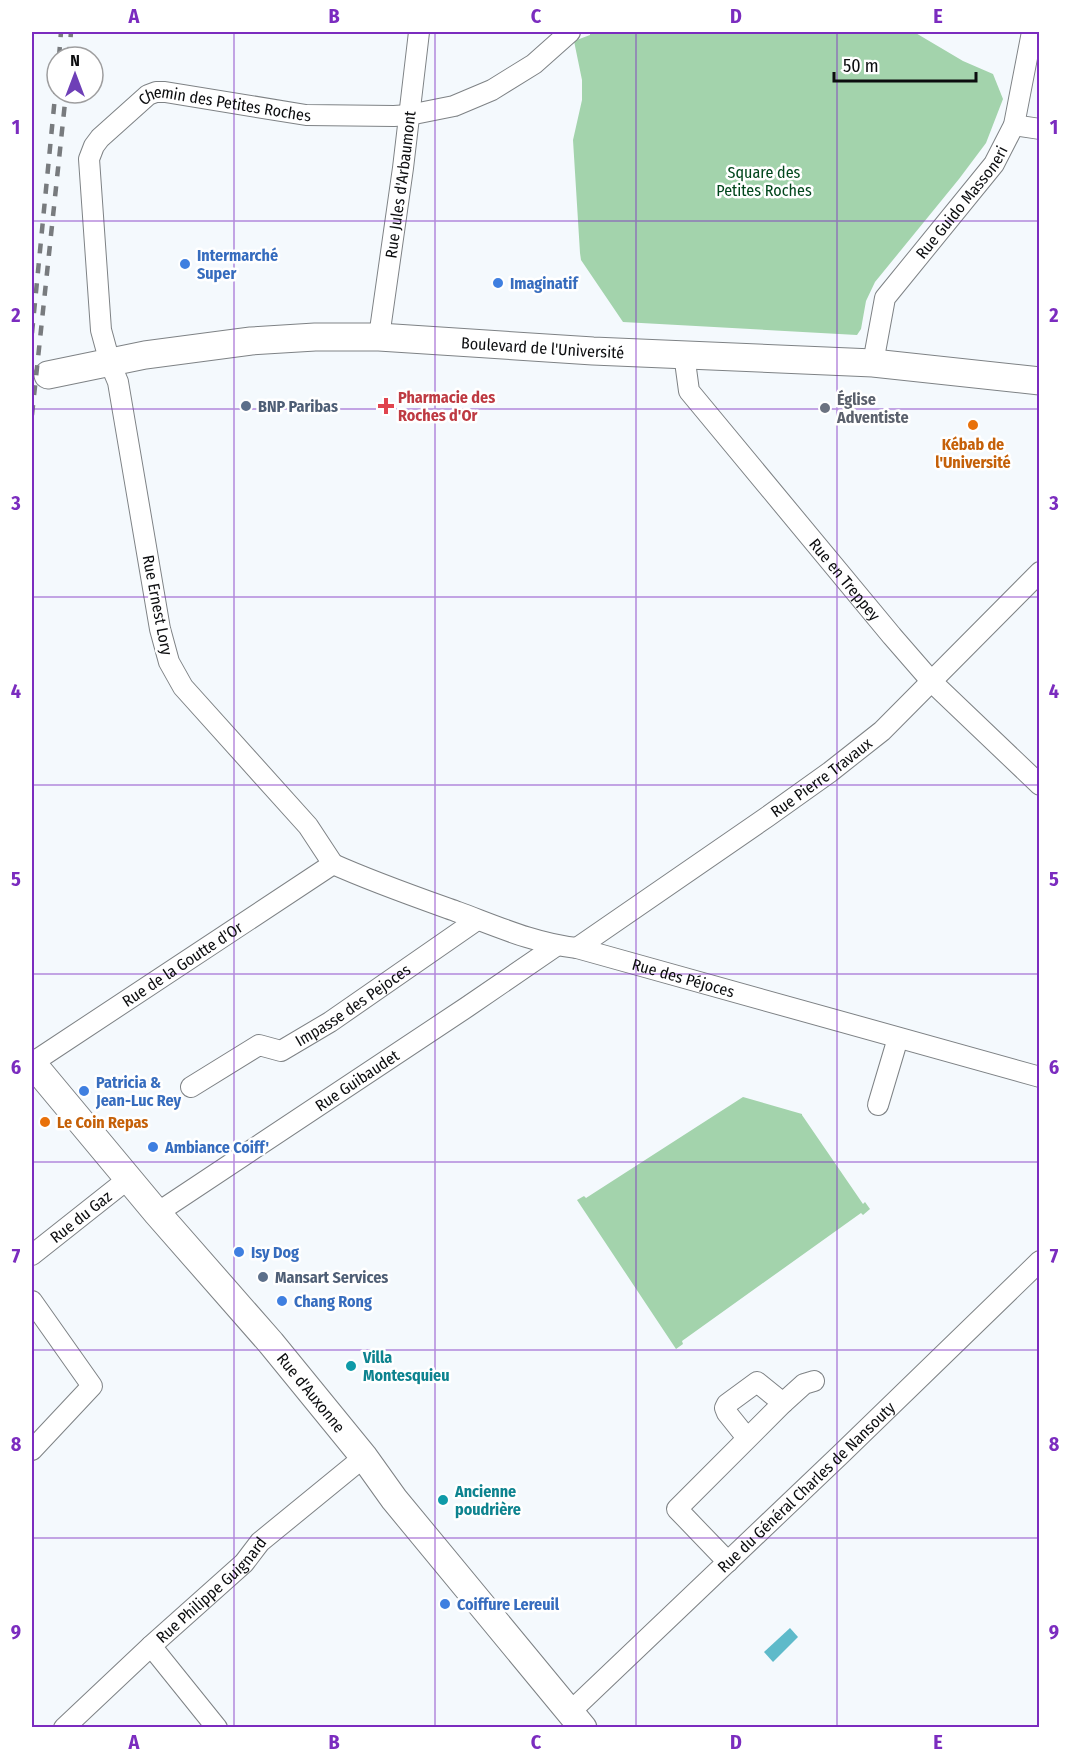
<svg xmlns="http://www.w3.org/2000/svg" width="1071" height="1759" font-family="'Fira Sans Condensed',sans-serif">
	<rect width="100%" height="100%" fill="#f4f9fd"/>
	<g fill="#a3d3ac">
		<polygon points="590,32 914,32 963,61 993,74 1003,99 986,143 959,179 875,282 866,301 861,329 857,335 623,322 581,260 580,253 573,140 582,100 582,80 574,41 590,35"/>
		<polygon points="743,1097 802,1114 802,1115 863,1204 865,1202 870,1209 863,1215 861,1213 682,1341 683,1344 676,1349 577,1200 584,1196 586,1198"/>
	</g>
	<polygon fill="#5ebaca" points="790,1628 798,1637 773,1662 764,1652"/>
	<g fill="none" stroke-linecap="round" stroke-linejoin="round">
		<defs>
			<g id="street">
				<polyline points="1014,125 1040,129"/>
				<path id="s1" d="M 379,337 L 403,168 L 419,32"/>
				<path id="s2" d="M 684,354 L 689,391 L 892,636 L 932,682 L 1040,785"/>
				<path id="s3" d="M 873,363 L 885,298 L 994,164 L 1014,125 L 1032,32"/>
				<path id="s4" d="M 333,864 L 308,826 L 183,687 L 169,662 L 160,629 L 118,382 L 110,363 L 101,330 L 89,159 L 94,146 L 100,138 L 148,95 L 156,92 L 165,92 L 306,115 L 394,116 L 409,115 L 454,106 L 492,90 L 534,64 L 570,32"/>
				<path id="s5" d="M 333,864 C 373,882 416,897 458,912 C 496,926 536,944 577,948 L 1040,1077"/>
				<path id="s6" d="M 577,948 L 767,817 L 830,772 L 882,731 L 1040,572"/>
				<path id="s7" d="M 32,1063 L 333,864"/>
				<path id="s8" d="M 191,1087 L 259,1045 L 281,1051 L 330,1022 L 477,920"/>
				<polyline points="878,1105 898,1038"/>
				<path id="s9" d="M 157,1213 L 467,1007 L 556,946"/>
				<path id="s10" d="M 32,1255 L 128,1179"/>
				<polyline points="32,1301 92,1386 32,1450"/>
				<polyline points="747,1438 727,1413 725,1408 727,1404 757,1382 783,1403"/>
				<polyline points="728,1562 677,1509 783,1403 804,1384 814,1381"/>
				<polyline points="151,1646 217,1728"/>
				<path id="s11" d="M 570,1712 L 841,1454 L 1040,1261"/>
				<path id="s12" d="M 64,1728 L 151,1646 L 244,1563 L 260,1542 L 364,1457"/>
			</g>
			<g id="secondary">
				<path id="s13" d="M 48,375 L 145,355 L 251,341 L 315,337 L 379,337 L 593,351 L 873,363 L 1040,381"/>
				<path id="s14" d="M 32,1063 L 157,1213 L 271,1343 L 364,1457 L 394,1499 L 583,1728"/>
			</g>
		</defs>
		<use href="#street" stroke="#7e8285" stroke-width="22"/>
		<use href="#secondary" stroke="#7e8285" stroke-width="29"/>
		<use href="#street" stroke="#fff" stroke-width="20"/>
		<use href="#secondary" stroke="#fff" stroke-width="27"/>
		<g stroke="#787b7e" stroke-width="4.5" stroke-dasharray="10 10" stroke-linecap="butt">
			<polyline points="59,57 61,32"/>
			<polyline points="69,57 71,32"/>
			<polyline points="32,333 57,76"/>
			<polyline points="32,415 66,93"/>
		</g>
	</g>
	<path fill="none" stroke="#7b2cbf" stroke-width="1.5" stroke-opacity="0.55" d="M 234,32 L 234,1728M 435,32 L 435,1728M 636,32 L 636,1728M 837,32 L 837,1728M 32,221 L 1040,221M 32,409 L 1040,409M 32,597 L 1040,597M 32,785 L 1040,785M 32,974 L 1040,974M 32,1162 L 1040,1162M 32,1350 L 1040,1350M 32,1538 L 1040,1538"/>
	<g fill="#3f7fe0" stroke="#fff" stroke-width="2">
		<circle cx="185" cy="264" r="6"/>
		<circle cx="498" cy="283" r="6"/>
		<circle cx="84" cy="1091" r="6"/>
		<circle cx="153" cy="1147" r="6"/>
		<circle cx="239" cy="1252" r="6"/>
		<circle cx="282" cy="1301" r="6"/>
		<circle cx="445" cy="1604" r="6"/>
	</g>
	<g fill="#5c6f8a" stroke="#fff" stroke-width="2">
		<circle cx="246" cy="406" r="6"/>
		<circle cx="263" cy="1277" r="6"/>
	</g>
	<path fill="#e0444e" stroke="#fff" stroke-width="2" d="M383 397h6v6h6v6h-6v6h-6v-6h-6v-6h6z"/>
	<circle fill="#6b7280" stroke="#fff" stroke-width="2" cx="825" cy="408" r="6"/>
	<g fill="#e8710a" stroke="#fff" stroke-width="2">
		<circle cx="973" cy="425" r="6"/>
		<circle cx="45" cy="1122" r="6"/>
	</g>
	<g fill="#0f9aa8" stroke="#fff" stroke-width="2">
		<circle cx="351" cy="1366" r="6"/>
		<circle cx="443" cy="1500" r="6"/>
	</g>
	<g text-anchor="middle" stroke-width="5" stroke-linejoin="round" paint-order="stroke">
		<g font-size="16" fill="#0c0d0f" stroke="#fff">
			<text dy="6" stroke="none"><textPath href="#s4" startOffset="938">Chemin des Petites Roches</textPath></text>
			<text dy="6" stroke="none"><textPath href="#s1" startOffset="154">Rue Jules d'Arbaumont</textPath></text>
			<text dy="6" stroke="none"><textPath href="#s3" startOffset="189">Rue Guido Massoneri</textPath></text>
			<text dy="6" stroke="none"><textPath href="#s13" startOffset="498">Boulevard de l'Université</textPath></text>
			<text dy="6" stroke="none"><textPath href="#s2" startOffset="282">Rue en Treppey</textPath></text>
			<text transform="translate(158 605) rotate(79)" y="6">Rue Ernest Lory</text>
			<text dy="6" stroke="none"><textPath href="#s6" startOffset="298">Rue Pierre Travaux</textPath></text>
			<text dy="6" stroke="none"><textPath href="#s7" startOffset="180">Rue de la Goutte d'Or</textPath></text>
			<text dy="6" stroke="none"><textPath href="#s5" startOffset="369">Rue des Péjoces</textPath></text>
			<text dy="6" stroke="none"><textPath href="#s8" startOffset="188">Impasse des Pejoces</textPath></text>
			<text dy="6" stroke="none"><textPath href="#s9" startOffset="240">Rue Guibaudet</textPath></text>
			<text dy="6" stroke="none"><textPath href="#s10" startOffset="62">Rue du Gaz</textPath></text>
			<text dy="6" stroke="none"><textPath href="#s14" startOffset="432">Rue d'Auxonne</textPath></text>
			<text dy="6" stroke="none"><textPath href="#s11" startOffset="326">Rue du Général Charles de Nansouty</textPath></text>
			<text dy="6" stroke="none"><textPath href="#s12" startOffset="202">Rue Philippe Guignard</textPath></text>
		</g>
		<g font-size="16" fill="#00461c" stroke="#fff">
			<text x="764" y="178">Square des<tspan x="764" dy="18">Petites Roches</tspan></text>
		</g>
		<g font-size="16" font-weight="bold" fill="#366cbe" stroke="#fff" text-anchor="start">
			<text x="197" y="261">Intermarché<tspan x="197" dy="18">Super</tspan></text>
			<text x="510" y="289">Imaginatif</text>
			<text x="96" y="1088">Patricia &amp;<tspan x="96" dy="18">Jean-Luc Rey</tspan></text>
			<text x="165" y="1153">Ambiance Coiff'</text>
			<text x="251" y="1258">Isy Dog</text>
			<text x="294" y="1307">Chang Rong</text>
			<text x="457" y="1610">Coiffure Lereuil</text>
		</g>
		<g font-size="16" font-weight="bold" fill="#be3a42" stroke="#fff" text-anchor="start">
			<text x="398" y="403">Pharmacie des<tspan x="398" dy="18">Roches d'Or</tspan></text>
		</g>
		<g font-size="16" font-weight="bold" fill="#5b616d" stroke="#fff" text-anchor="start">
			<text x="837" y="405">Église<tspan x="837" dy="18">Adventiste</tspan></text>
		</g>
		<g font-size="16" font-weight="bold" fill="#4e5e75" stroke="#fff" text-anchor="start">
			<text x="258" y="412">BNP Paribas</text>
			<text x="275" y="1283">Mansart Services</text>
		</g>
		<g font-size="16" font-weight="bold" fill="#c56008" stroke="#fff">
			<text x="973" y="450">Kébab de<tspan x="973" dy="18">l'Université</tspan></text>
			<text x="57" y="1128" text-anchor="start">Le Coin Repas</text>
		</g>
		<g font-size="16" font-weight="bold" fill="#0d838f" stroke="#fff" text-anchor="start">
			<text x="363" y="1363">Villa<tspan x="363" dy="18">Montesquieu</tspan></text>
			<text x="455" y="1497">Ancienne<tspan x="455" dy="18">poudrière</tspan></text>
		</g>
	</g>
	<rect width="1071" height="1759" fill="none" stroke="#ffffff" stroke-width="66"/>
	<g transform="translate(75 75)"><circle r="28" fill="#ffffff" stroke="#9e9e9f" stroke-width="1.5"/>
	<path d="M0-4.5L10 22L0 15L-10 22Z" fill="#6e3fb7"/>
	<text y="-9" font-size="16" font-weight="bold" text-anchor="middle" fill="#0c0d0f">N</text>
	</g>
	<path d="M834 72v9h142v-9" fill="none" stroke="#0c0d0f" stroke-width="3"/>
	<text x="843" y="72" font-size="18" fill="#0c0d0f" stroke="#ffffff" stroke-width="4.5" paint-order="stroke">50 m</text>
	<rect x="33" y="33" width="1005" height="1693" fill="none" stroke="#7b2cbf" stroke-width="2"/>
	<g font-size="20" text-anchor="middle" font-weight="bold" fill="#7b2cbf">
		<text x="134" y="23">A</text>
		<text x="334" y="23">B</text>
		<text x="536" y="23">C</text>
		<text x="736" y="23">D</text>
		<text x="938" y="23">E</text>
		<text x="16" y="134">1</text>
		<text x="1054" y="134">1</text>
		<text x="16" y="322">2</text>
		<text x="1054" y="322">2</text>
		<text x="16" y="510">3</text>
		<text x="1054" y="510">3</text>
		<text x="16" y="698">4</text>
		<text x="1054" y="698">4</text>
		<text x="16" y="886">5</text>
		<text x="1054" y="886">5</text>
		<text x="16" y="1074">6</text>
		<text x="1054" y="1074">6</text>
		<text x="16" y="1263">7</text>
		<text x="1054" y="1263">7</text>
		<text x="16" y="1451">8</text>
		<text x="1054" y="1451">8</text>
		<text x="16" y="1639">9</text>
		<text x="1054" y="1639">9</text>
		<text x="134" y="1749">A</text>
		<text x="334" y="1749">B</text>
		<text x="536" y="1749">C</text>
		<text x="736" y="1749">D</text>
		<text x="938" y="1749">E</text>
	</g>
</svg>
